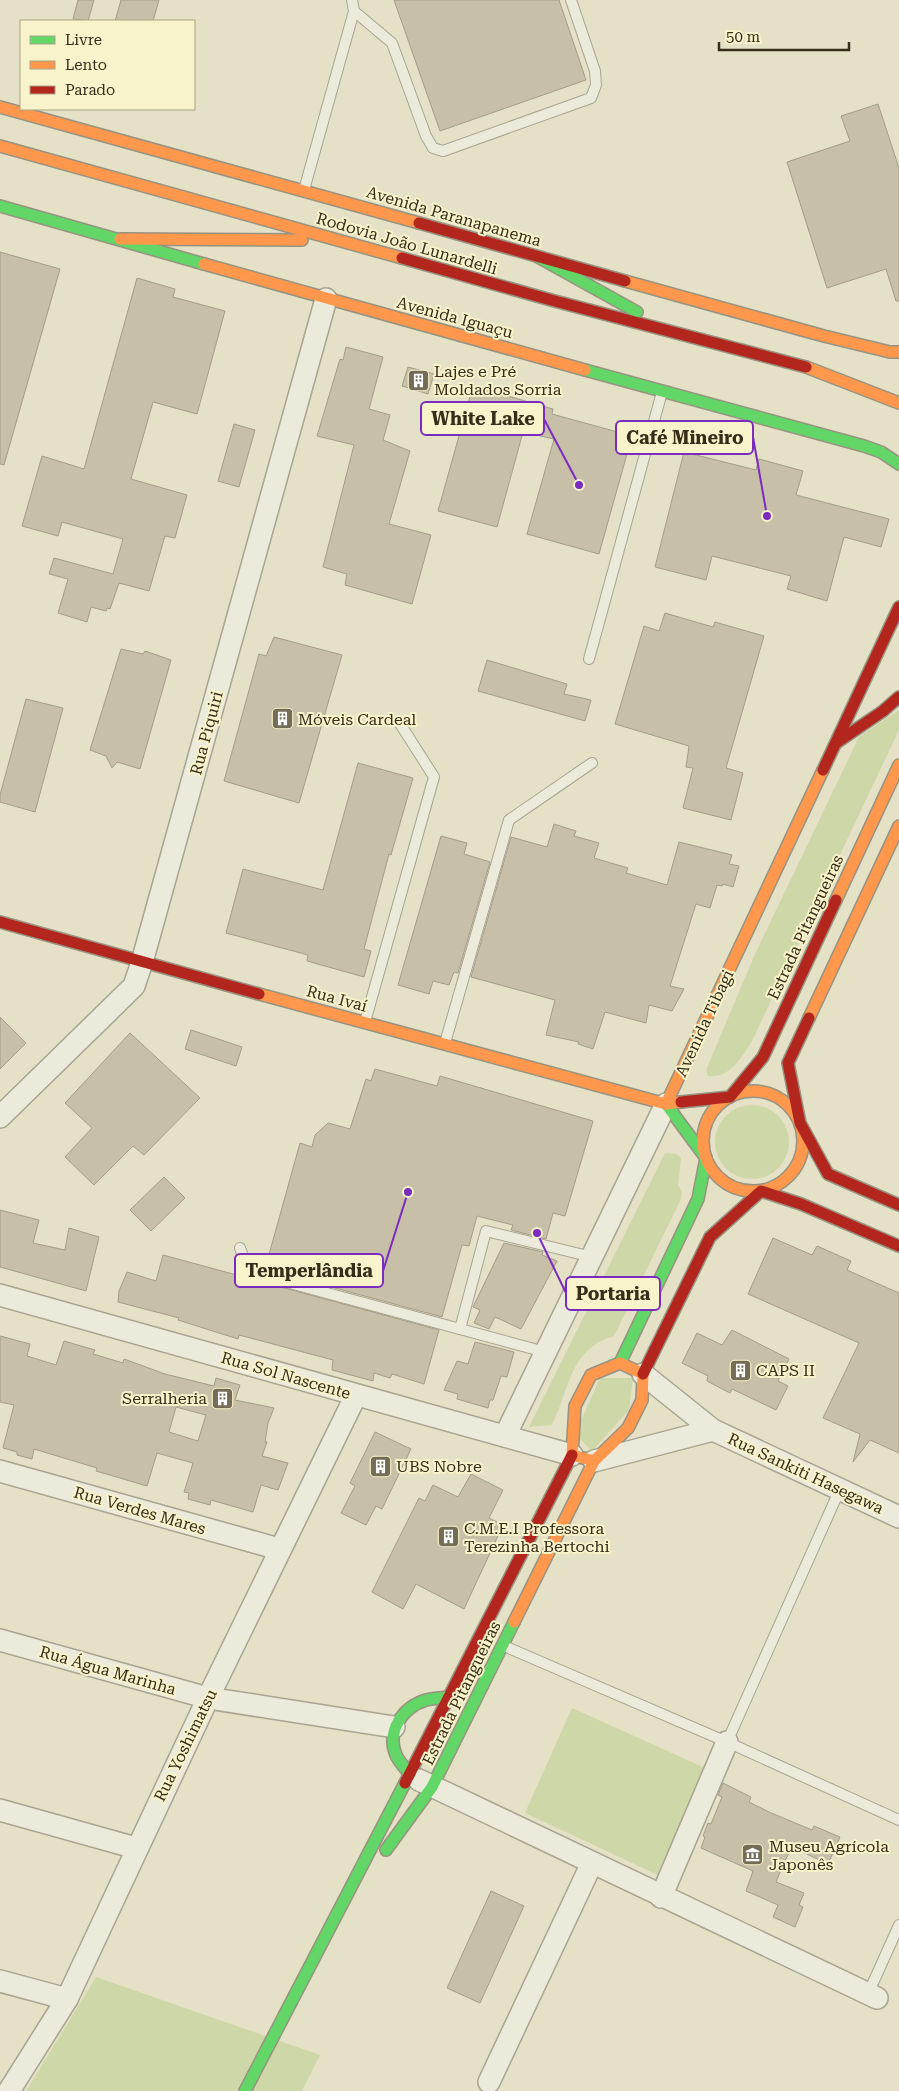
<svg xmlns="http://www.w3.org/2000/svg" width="899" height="2091" font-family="'Roboto Serif',serif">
	<rect width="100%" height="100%" fill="#e4e1c7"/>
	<g fill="#ced7a8">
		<path d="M 899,710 L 899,730 L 752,1041 C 742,1057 730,1079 708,1076 L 706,1070 L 755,954 L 859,737 Z"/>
		<circle cx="752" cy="1142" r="37"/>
		<path d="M 665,1153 L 676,1154 L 681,1158 L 678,1184 L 682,1193 L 681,1199 L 614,1336 C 569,1349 570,1389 552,1425 L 529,1427 Z"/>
		<polygon points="600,1378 633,1378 629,1410 592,1451 579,1438 579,1425"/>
		<polygon points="572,1708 705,1768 660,1876 525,1813"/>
		<polygon points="96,1977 320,2055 302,2091 26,2091"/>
	</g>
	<g fill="#c8bfa8" stroke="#a49c87" fill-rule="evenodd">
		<polygon points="78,0 94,0 88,21 73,19"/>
		<polygon points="121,0 159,0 153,21 115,21"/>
		<polygon points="394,0 559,0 586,80 440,131"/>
		<polygon points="878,104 899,168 899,301 896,301 886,269 827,288 787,162 850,141 841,116"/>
		<polygon points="0,252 60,269 4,465 0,464"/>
		<polygon points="137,278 175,289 173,297 225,311 197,414 153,402 131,479 187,495 175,538 165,536 149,591 119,583 110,609 107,608 106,611 91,607 87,622 58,613 68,579 49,574 54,558 113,574 123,539 62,522 58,536 22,526 42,456 84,469"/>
		<polygon points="346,347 383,357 369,409 390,415 383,440 410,451 389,524 431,535 412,604 345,585 347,574 323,567 354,445 317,436 340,359 343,360"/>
		<polygon points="408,367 434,374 428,394 402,386"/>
		<polygon points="473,386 553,409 552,414 632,436 599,554 527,534 554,439 523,432 497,527 438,511"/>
		<polygon points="234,424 255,430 239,487 218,481"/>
		<polygon points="684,452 756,470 759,459 803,471 796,495 889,519 881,547 844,537 827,601 787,589 791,576 712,556 706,580 655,567"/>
		<polygon points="665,613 713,627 715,622 764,636 726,768 743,773 731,820 683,808 693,768 686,767 689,746 615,724 644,626 659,631"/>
		<polygon points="274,637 342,655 299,803 224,781 259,654 266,656"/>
		<polygon points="121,649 143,654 145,651 171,660 140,769 117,762 112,768 106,756 90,750"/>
		<polygon points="487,660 567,684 564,694 591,700 585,721 478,691"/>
		<polygon points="26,699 63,708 35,812 0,802 0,795"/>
		<polygon points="358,763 413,778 391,855 389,854 364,949 371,951 364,977 307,961 308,955 226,933 243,869 323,890"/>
		<polygon points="554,824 576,831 574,836 599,843 594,858 628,868 626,873 667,885 679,842 732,855 729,864 739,866 733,887 723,884 722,886 717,885 710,908 696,904 670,986 684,989 672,1011 649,1005 646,1023 605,1012 593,1049 578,1044 579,1042 546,1035 555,1000 471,977 511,837 547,847"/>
		<polygon points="441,836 467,843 464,854 490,862 458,973 454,972 449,985 433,981 429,994 398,985"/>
		<polygon points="0,1017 26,1043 0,1069"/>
		<polygon points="191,1030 242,1047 236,1066 185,1049"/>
		<polygon points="130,1033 200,1098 144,1155 133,1146 94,1185 65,1157 92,1128 65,1103"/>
		<polygon points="375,1069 437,1086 440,1076 593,1121 565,1216 553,1213 546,1239 511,1230 513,1225 477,1216 469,1246 462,1245 442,1317 265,1269 300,1143 312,1147 315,1135 328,1123 350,1129 366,1079 371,1081"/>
		<polygon points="164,1177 185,1198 151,1231 130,1210"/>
		<polygon points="0,1210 39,1220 33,1243 65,1250 69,1228 99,1237 86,1291 0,1267"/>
		<polygon points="773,1238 812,1255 817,1246 851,1261 847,1270 899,1293 899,1453 870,1440 853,1462 860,1434 823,1418 859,1343 748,1294"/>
		<polygon points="504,1243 543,1252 542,1255 557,1261 521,1329 495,1317 489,1329 474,1323 480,1310 473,1307"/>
		<polygon points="163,1255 439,1330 424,1384 392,1374 390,1378 374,1373 373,1381 332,1370 333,1360 239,1335 238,1339 178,1320 179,1318 118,1302 119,1291 127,1272 156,1281"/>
		<polygon points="732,1330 789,1359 778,1381 788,1386 776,1410 732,1389 730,1393 707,1381 708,1376 682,1363 697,1333 722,1345"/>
		<path d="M 0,1336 L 30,1344 L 27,1356 L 56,1365 L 64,1341 L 95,1350 L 93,1354 L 123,1363 L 124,1359 L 165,1374 L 214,1386 L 216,1378 L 240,1385 L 235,1400 L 274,1408 L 268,1423 L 265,1442 L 267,1442 L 262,1456 L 288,1463 L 278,1490 L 261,1485 L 253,1512 L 211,1500 L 210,1505 L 188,1499 L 189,1493 L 184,1492 L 193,1463 L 157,1453 L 147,1486 L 96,1471 L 97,1468 L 34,1449 L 32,1459 L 17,1455 L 17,1452 L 3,1448 L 14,1405 L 0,1402 ZM 176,1407 L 206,1415 L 198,1441 L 169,1432 Z"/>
		<polygon points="475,1342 514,1352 507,1377 501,1376 493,1400 490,1400 488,1408 457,1399 458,1394 444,1390 457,1361 468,1364"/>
		<polygon points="375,1432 411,1449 382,1509 376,1506 366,1525 341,1513 355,1486 350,1483"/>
		<polygon points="471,1474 503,1490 489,1518 503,1525 464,1609 416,1584 403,1609 372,1592 419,1498 425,1501 433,1485 458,1497"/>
		<polygon points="723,1783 751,1797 749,1802 769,1812 812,1830 814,1826 840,1837 828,1864 792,1847 784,1863 776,1882 804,1893 799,1905 803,1907 795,1927 773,1917 778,1905 746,1891 753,1871 701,1848 705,1837 703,1836 708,1823 711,1824 722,1797 718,1795"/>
		<polygon points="491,1891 524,1906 480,2003 447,1988"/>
	</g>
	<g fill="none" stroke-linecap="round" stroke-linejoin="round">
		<defs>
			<g id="lane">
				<polyline points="354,11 392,43 426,136 433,148 443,151 591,98 596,85 595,71 571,0"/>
				<polyline points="304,190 354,11 352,0"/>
				<polyline points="589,659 662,392"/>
				<polyline points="365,1022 434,777 399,722"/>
				<polyline points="445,1043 509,820 592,763"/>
				<polyline points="240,1248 249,1272 545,1352"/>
				<polyline points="460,1329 486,1231 592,1257"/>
				<polyline points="504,1646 727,1742 899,1820"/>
				<polyline points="727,1742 840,1489"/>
				<polyline points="868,1994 899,1925"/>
			</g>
			<g id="street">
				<polyline points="0,1117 134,986 142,962 326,299"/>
				<polyline points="0,1295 572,1455"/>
				<polyline points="643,1374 713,1430 899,1517"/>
				<polyline points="505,1436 666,1104"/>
				<polyline points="594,1461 713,1430"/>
				<polyline points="0,1471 279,1549"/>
				<polyline points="0,1640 208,1698 394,1727"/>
				<polyline points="419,1780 877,1998"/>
				<polyline points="0,1810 136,1848"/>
				<polyline points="661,1897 727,1742"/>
				<polyline points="0,1981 67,1999"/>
				<polyline points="489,2082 592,1863"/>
				<polyline points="9,2091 67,1999 208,1698 356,1395"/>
			</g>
			<g id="fast">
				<polyline points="0,206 204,264"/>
				<polyline points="538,257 637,312"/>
				<polyline points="585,370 864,446 881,452 899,464"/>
				<polyline points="620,1363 698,1199 706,1158 666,1104"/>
				<path d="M 410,1774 C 405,1768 399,1762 396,1755 C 386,1731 403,1707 426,1700 C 434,1698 442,1698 450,1697"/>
				<polyline points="386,1850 432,1787 514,1622"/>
				<polyline points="245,2091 405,1783"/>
			</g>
			<g id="slow">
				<polyline points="0,107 419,223"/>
				<polyline points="0,146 402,258"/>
				<polyline points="120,239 302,240"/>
				<polyline points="204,264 585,370"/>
				<polyline points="625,281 824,336 890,352 899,352"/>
				<polyline points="806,367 899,403"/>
				<polyline points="836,900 899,765"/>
				<polyline points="259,994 666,1104 681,1102"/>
				<polyline points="809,1018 899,826"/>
				<circle cx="753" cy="1141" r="50"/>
				<polyline points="666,1104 823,770"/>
				<polygon points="620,1363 643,1374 642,1400 628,1428 594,1461 572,1455 575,1406 591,1375"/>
				<polyline points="514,1622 594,1461"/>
			</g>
			<g id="jam">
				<polyline points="419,223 625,281"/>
				<polyline points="402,258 551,300 806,367"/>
				<polyline points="836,743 883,711 899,697"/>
				<polyline points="823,770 899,607"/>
				<polyline points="0,922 259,994"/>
				<polyline points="809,1018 788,1063 800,1123 828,1174 899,1205"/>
				<polyline points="681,1102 730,1097 763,1057 836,900"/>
				<polyline points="643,1374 710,1237 761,1191 801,1204 899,1246"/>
				<polyline points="405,1783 572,1455"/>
			</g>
		</defs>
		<use href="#lane" stroke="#a8a491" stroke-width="12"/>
		<use href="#street" stroke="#a8a491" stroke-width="24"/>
		<use href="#fast" stroke="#989381" stroke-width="14"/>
		<use href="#slow" stroke="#989381" stroke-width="14"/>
		<use href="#jam" stroke="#989381" stroke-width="14"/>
		<use href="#lane" stroke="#eceada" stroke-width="10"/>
		<use href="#street" stroke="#eceada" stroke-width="21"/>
		<use href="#fast" stroke="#63d668" stroke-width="11"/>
		<use href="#slow" stroke="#ff974d" stroke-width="11"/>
		<use href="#jam" stroke="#b3261e" stroke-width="11"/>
	</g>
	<defs>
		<symbol id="building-square" viewBox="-11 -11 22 22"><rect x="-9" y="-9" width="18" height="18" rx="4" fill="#746c57" stroke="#f8f3ca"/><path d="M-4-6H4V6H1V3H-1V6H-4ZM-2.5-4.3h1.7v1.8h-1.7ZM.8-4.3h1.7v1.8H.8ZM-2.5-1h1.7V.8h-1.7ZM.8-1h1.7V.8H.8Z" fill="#fff"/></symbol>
		<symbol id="museum-square" viewBox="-11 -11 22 22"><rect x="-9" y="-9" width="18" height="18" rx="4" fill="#746c57" stroke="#f8f3ca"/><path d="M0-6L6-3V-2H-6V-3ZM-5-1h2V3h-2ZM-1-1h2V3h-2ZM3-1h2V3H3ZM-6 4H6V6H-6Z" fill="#fff"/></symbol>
	</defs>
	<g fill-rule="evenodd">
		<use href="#building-square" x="406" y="368" width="25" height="25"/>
		<use href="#building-square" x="270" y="706" width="25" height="25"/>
		<use href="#building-square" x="728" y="1358" width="25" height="25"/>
		<use href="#building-square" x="210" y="1386" width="25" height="25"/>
		<use href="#building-square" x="368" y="1454" width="25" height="25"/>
		<use href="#building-square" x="436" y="1524" width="25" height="25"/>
		<use href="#museum-square" x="740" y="1842" width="25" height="25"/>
	</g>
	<g text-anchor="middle" stroke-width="4" stroke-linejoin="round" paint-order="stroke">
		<g font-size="16" fill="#372d1a" stroke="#f8f3ca">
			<text transform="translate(454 216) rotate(16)" y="6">Avenida Paranapanema</text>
			<text transform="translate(407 243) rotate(16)" y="6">Rodovia João Lunardelli</text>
			<text transform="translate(455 317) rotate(15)" y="6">Avenida Iguaçu</text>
			<text transform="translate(206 733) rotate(-75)" y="6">Rua Piquiri</text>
			<text transform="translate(805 927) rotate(-65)" y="6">Estrada Pitangueiras</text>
			<text transform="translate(337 998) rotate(15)" y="6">Rua Ivaí</text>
			<text transform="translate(704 1023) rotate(-65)" y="6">Avenida Tibagi</text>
			<text transform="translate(286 1375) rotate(16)" y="6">Rua Sol Nascente</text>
			<text transform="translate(806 1473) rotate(25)" y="6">Rua Sankiti Hasegawa</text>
			<text transform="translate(140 1510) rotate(16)" y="6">Rua Verdes Mares</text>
			<text transform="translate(108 1670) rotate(16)" y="6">Rua Água Marinha</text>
			<text transform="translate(461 1693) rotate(-64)" y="6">Estrada Pitangueiras</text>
			<text transform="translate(185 1745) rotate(-64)" y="6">Rua Yoshimatsu</text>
		</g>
		<g font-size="16" fill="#372d1a" stroke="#f8f3ca" text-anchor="start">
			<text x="434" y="377">Lajes e Pré<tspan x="434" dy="18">Moldados Sorria</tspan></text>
			<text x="298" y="725">Móveis Cardeal</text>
			<text x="756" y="1376">CAPS II</text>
			<text x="207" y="1404" text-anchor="end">Serralheria</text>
			<text x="396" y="1472">UBS Nobre</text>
			<text x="464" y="1534">C.M.E.I Professora<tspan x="464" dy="18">Terezinha Bertochi</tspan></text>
			<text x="769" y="1852">Museu Agrícola<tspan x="769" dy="18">Japonês</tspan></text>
		</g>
	</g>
	<path fill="none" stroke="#7b2cbf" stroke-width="2" d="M579 485L544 419M767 516L753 437M408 1192L383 1271M537 1233L566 1293"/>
	<g fill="#7b2cbf" stroke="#f8f3ca" stroke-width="2">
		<circle cx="579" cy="485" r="5"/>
		<circle cx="767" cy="516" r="5"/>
		<circle cx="408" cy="1192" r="5"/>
		<circle cx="537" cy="1233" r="5"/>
	</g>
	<g fill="#f8f3ca" stroke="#7b2cbf" stroke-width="2">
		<rect x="421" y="402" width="123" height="33" rx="5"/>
		<rect x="616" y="421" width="137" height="33" rx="5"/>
		<rect x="235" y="1254" width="148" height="33" rx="5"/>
		<rect x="566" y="1277" width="94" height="33" rx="5"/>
	</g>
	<g font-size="18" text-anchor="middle" font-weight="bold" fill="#372d1a">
		<text x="483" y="425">White Lake</text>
		<text x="685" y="444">Café Mineiro</text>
		<text x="309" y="1277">Temperlândia</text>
		<text x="613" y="1300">Portaria</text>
	</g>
	<rect x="20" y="20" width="175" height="90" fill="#f8f3ca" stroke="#aba484"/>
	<rect x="30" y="36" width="25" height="8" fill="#63d668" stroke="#aba484"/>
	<text x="65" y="45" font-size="15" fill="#372d1a">Livre</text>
	<rect x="30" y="61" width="25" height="8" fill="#ff974d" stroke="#aba484"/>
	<text x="65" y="70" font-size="15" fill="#372d1a">Lento</text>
	<rect x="30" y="86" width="25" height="8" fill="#b3261e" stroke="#aba484"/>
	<text x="65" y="95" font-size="15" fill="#372d1a">Parado</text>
	<path d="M719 42v8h130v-8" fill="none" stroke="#372d1a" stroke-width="2.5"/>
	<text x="726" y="42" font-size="15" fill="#372d1a" stroke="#f8f3ca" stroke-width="4" paint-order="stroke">50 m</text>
</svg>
